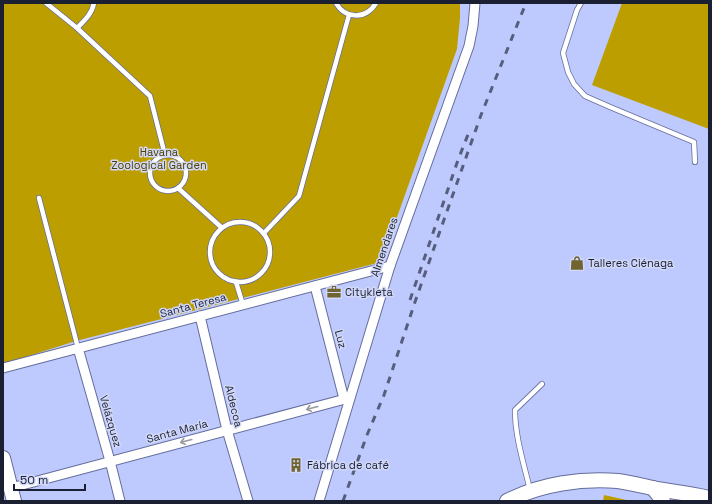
<svg xmlns="http://www.w3.org/2000/svg" width="712" height="504" font-family="'Space Grotesk',sans-serif">
	<rect width="100%" height="100%" fill="#becafe"/>
	<g fill="#bd9e00">
		<polygon points="3,3 460,3 460,18 457,49 381,262 76,341 3,364"/>
		<polygon points="622,3 709,3 709,129 592,85"/>
		<polygon points="604,495 631,501 603,501"/>
	</g>
	<g fill="none" stroke-linecap="round" stroke-linejoin="round">
		<defs>
			<g id="lane">
				<polyline points="46,3 77,28 150,96 165,155"/>
				<path d="M 336,3 C 345,19 366,20 376,3"/>
				<polyline points="581,3 577,10 563,53 568,72 574,84 585,96 610,107 694,142 695,162"/>
				<path d="M 77,28 C 84,21 92,14 94,3"/>
				<circle cx="168" cy="173" r="18"/>
				<polyline points="178,188 221,227"/>
				<polyline points="39,198 78,348"/>
				<circle cx="240" cy="252" r="30"/>
				<polyline points="264,233 299,196 349,15"/>
				<polyline points="236,282 243,305"/>
				<path d="M 530,490 C 524,464 515,437 515,410 L 542,384"/>
			</g>
			<g id="street">
				<polyline points="315,286 344,399"/>
				<polyline points="200,316 227,430 248,501"/>
				<polyline points="78,348 110,461 120,501"/>
				<polyline points="3,368 390,266"/>
				<polyline points="11,488 349,398"/>
				<polyline points="319,501 390,266 469,46 473,26 475,3"/>
			</g>
			<g id="primary">
				<polyline points="3,458 14,501"/>
				<polyline points="653,488 663,501"/>
				<path d="M 507,501 C 541,484 581,478 618,481 C 631,483 644,486 657,489 C 675,492 692,494 709,498"/>
			</g>
		</defs>
		<use href="#lane" stroke="#646d9c" stroke-width="6"/>
		<use href="#street" stroke="#646d9c" stroke-width="11"/>
		<use href="#primary" stroke="#646d9c" stroke-width="16"/>
		<use href="#lane" stroke="#fff" stroke-width="4.5"/>
		<use href="#street" stroke="#fff" stroke-width="9"/>
		<use href="#primary" stroke="#fff" stroke-width="14"/>
		<g stroke="#575d7d" stroke-width="3" stroke-dasharray="7 7" stroke-linecap="butt">
			<polyline points="410,300 458,160 469,132"/>
			<polyline points="343,501 367,435 384,395 416,299 481,115 526,3"/>
		</g>
	</g>
	<defs><path id="oneway-shaft" d="M-6 0H5M1.5-3L5.5 0L1.5 3" fill="none" stroke-width="1.6" stroke-linecap="round" stroke-linejoin="round"/></defs>
	<g stroke="#989aa3">
		<use href="#oneway-shaft" transform="translate(312 408) rotate(165)"/>
		<use href="#oneway-shaft" transform="translate(186 441) rotate(165)"/>
	</g>
	<defs>
		<symbol id="shop-bare" viewBox="-9 -9 18 18"><path d="M-5-2.5h2.3a2.7 3.5 0 0 1 5.4 0H5L5.5 6h-11ZM-1.5-2.5h3a1.5 2.3 0 0 0-3 0Z" fill="#716431" stroke="#d1d8f8" stroke-width="2.5" paint-order="stroke"/></symbol>
		<symbol id="office-bare" viewBox="-9 -9 18 18"><path d="M-6-3h4V-5.5h4V-3h4V5H-6ZM-1-4.5V-3h2v-1.5ZM-6 0V1H6V0Z" fill="#716431" stroke="#d1d8f8" stroke-width="2.5" paint-order="stroke"/></symbol>
		<symbol id="building-bare" viewBox="-9 -9 18 18"><path d="M-4-6H4V6H1V3H-1V6H-4ZM-2.5-4.3h1.7v1.8h-1.7ZM.8-4.3h1.7v1.8H.8ZM-2.5-1h1.7V.8h-1.7ZM.8-1h1.7V.8H.8Z" fill="#716431" stroke="#d1d8f8" stroke-width="2.5" paint-order="stroke"/></symbol>
	</defs>
	<g fill-rule="evenodd">
		<use href="#shop-bare" x="567" y="253" width="20" height="20"/>
		<use href="#office-bare" x="324" y="282" width="20" height="20"/>
		<use href="#building-bare" x="286" y="455" width="20" height="20"/>
	</g>
	<g text-anchor="middle" stroke-width="3" stroke-linejoin="round" paint-order="stroke">
		<g font-size="11" fill="#504100" stroke="#d1d8f8">
			<text x="159" y="156">Havana<tspan x="159" dy="13">Zoological Garden</tspan></text>
		</g>
		<g font-size="11" fill="#1b1f32" stroke="#d1d8f8">
			<text transform="translate(384 247) rotate(-71)" y="4">Almendares</text>
			<text transform="translate(193 305) rotate(-15)" y="4">Santa Teresa</text>
			<text transform="translate(341 339) rotate(75)" y="4">Luz</text>
			<text transform="translate(234 406) rotate(76)" y="4">Aldecoa</text>
			<text transform="translate(111 421) rotate(74)" y="4">Velázquez</text>
			<text transform="translate(177 431) rotate(-15)" y="4">Santa María</text>
		</g>
		<g font-size="11" fill="#1b1f32" stroke="#d1d8f8" text-anchor="start">
			<text x="588" y="267">Talleres Ciénaga</text>
			<text x="345" y="296">Citykleta</text>
			<text x="307" y="469">Fábrica de café</text>
		</g>
	</g>
	<rect width="712" height="504" fill="none" stroke="#1b1f32" stroke-width="8"/>
	<path d="M14 484v6h71v-6" fill="none" stroke="#1b1f32" stroke-width="2"/>
	<text x="20" y="484" font-size="12" fill="#1b1f32" stroke="#d1d8f8" stroke-width="3" paint-order="stroke">50 m</text>
</svg>
